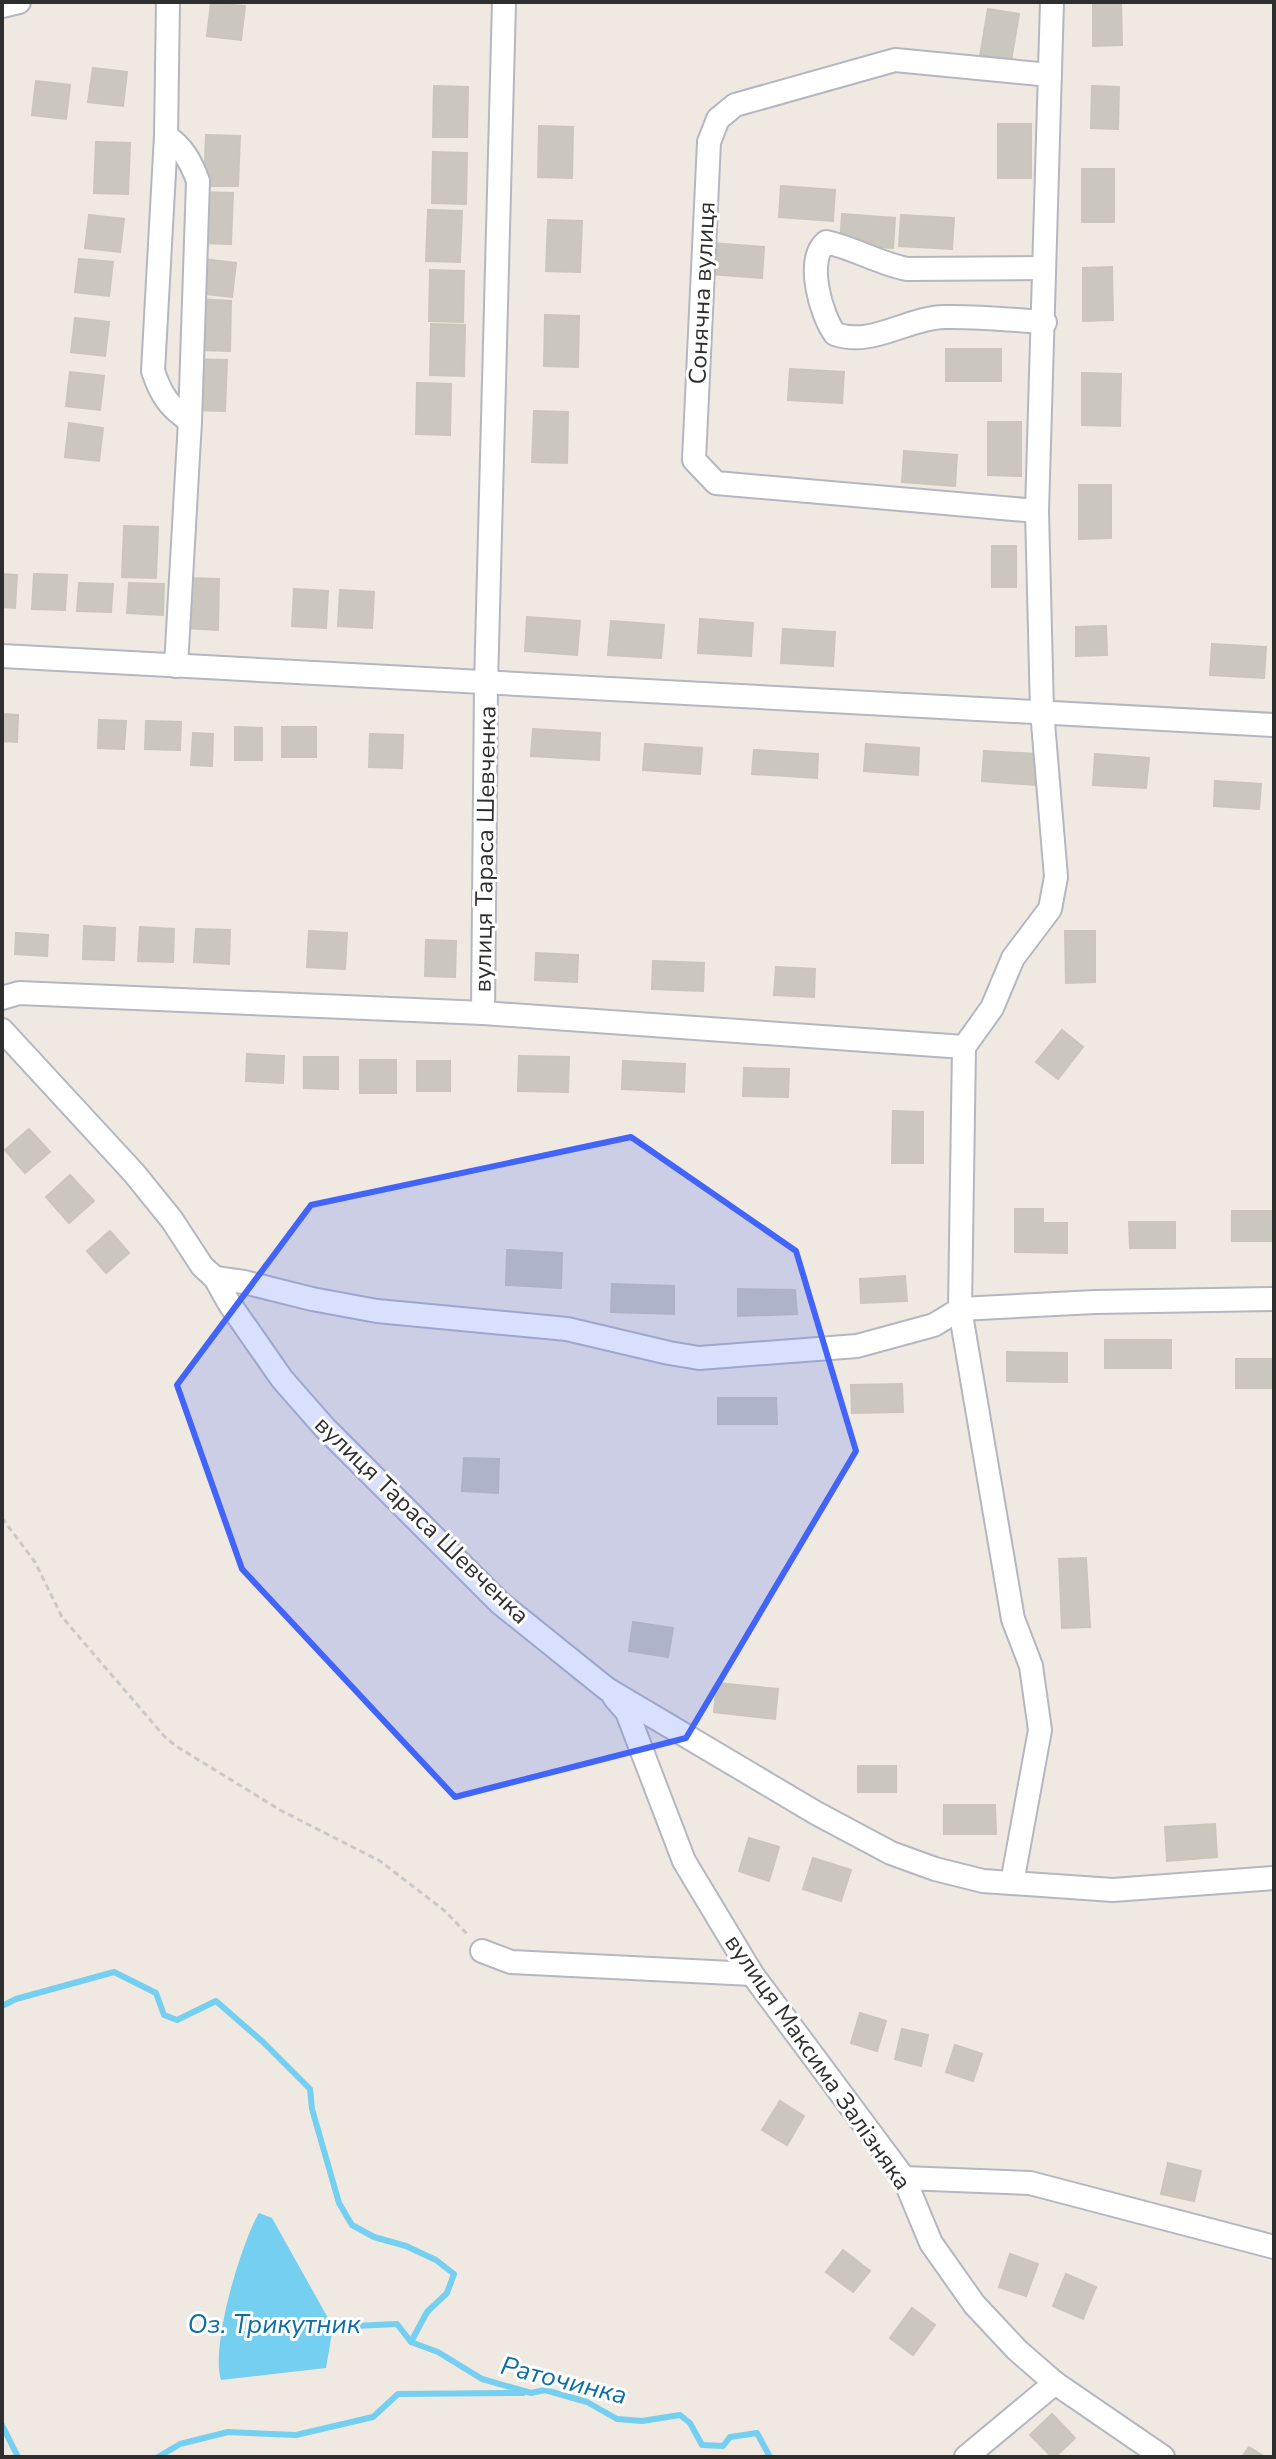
<svg xmlns="http://www.w3.org/2000/svg" width="1276" height="2459" font-family="'Nunito Sans',sans-serif">
	<rect width="100%" height="100%" fill="#efe9e1"/>
	<path fill="#75cff0" d="M 259,2213 L 272,2218 L 333,2327 L 326,2368 L 221,2380 C 210,2347 241,2243 259,2213 Z"/>
	<g fill="none" stroke-linecap="round" stroke-linejoin="round">
		<g stroke="#75cff0" stroke-width="6">
			<polyline points="2,2006 16,1999 114,1972 156,1993 164,2015 177,2020 216,2001 263,2042 310,2089 312,2109 339,2203 352,2225 374,2237 406,2246 436,2260 454,2274 447,2293 427,2312 411,2342"/>
			<polyline points="333,2327 397,2324 411,2342 438,2352 482,2379 531,2393 545,2390 587,2402 617,2419 642,2421 680,2415 690,2423 702,2445 723,2446 730,2437 757,2433 770,2457"/>
			<polyline points="2,2425 18,2457"/>
			<polyline points="158,2457 180,2444 228,2432 296,2435 373,2417 398,2394 523,2393"/>
		</g>
	</g>
	<g fill="#cbc7bf" stroke="#cbc5ba" stroke-width="2">
		<polygon points="1093,2 1121,2 1122,45 1093,46"/>
		<polygon points="211,3 245,6 241,40 207,36"/>
		<polygon points="988,9 1019,14 1010,67 979,62"/>
		<polygon points="93,68 127,72 123,106 88,102"/>
		<polygon points="36,81 70,85 66,119 32,115"/>
		<polygon points="434,86 468,87 467,137 433,137"/>
		<polygon points="1092,86 1119,87 1118,129 1091,128"/>
		<rect x="998" y="124" width="33" height="54"/>
		<polygon points="539,126 573,127 572,178 538,177"/>
		<polygon points="206,135 240,136 238,186 204,186"/>
		<polygon points="96,142 130,143 128,194 94,193"/>
		<polygon points="433,152 467,153 466,204 432,203"/>
		<rect x="1082" y="169" width="32" height="53"/>
		<polygon points="781,186 835,190 833,221 779,217"/>
		<polygon points="199,192 233,193 231,244 197,243"/>
		<polygon points="428,210 462,211 460,262 426,261"/>
		<polygon points="842,214 895,218 893,248 840,245"/>
		<polygon points="89,215 124,219 120,252 85,248"/>
		<polygon points="901,215 954,218 952,249 899,246"/>
		<polygon points="548,220 582,221 580,272 546,271"/>
		<polygon points="711,243 764,247 762,278 709,274"/>
		<polygon points="79,259 113,262 109,296 75,292"/>
		<polygon points="202,259 236,263 232,297 197,293"/>
		<polygon points="1112,267 1113,320 1083,321 1083,268"/>
		<polygon points="430,270 464,271 463,322 429,321"/>
		<polygon points="197,299 231,301 230,351 196,350"/>
		<polygon points="545,315 579,316 578,367 544,366"/>
		<polygon points="75,318 109,322 105,356 71,352"/>
		<polygon points="431,324 465,325 464,376 430,375"/>
		<rect x="946" y="349" width="55" height="32"/>
		<polygon points="193,359 227,360 225,411 191,410"/>
		<polygon points="790,369 844,372 842,403 788,400"/>
		<polygon points="70,372 104,376 100,410 66,406"/>
		<polygon points="1082,373 1121,374 1120,426 1082,425"/>
		<polygon points="417,383 451,384 450,435 416,434"/>
		<polygon points="534,411 568,412 567,463 532,462"/>
		<polygon points="988,422 1021,422 1021,476 988,475"/>
		<polygon points="69,423 103,428 99,461 65,457"/>
		<polygon points="904,451 957,455 955,486 902,482"/>
		<polygon points="1079,485 1111,485 1111,538 1079,539"/>
		<polygon points="124,526 158,527 156,578 122,577"/>
		<rect x="992" y="546" width="24" height="41"/>
		<polygon points="2,574 17,575 15,608 2,607"/>
		<polygon points="34,574 67,575 65,610 32,609"/>
		<polygon points="185,578 219,579 218,630 184,628"/>
		<polygon points="79,583 113,584 111,612 77,611"/>
		<polygon points="129,583 164,584 163,615 127,613"/>
		<polygon points="294,589 328,591 326,628 292,626"/>
		<polygon points="340,590 374,592 372,628 338,626"/>
		<polygon points="527,617 580,621 577,655 525,651"/>
		<polygon points="700,619 753,623 751,656 698,653"/>
		<polygon points="611,621 664,625 661,658 608,655"/>
		<polygon points="1106,626 1107,655 1076,656 1076,627"/>
		<polygon points="783,629 835,632 833,666 781,663"/>
		<polygon points="1212,644 1266,647 1264,678 1210,675"/>
		<polygon points="2,714 18,715 17,742 2,741"/>
		<polygon points="99,720 126,721 124,749 98,748"/>
		<polygon points="146,721 181,722 180,750 145,749"/>
		<polygon points="235,727 262,728 262,760 235,760"/>
		<rect x="282" y="727" width="34" height="30"/>
		<polygon points="533,729 600,733 599,760 531,756"/>
		<polygon points="193,733 213,734 212,766 191,765"/>
		<polygon points="370,734 403,735 402,768 369,767"/>
		<polygon points="645,744 702,748 700,774 643,770"/>
		<polygon points="866,744 919,748 918,775 864,771"/>
		<polygon points="754,750 818,754 817,778 752,774"/>
		<polygon points="984,751 1037,754 1035,785 982,781"/>
		<polygon points="1095,754 1149,758 1146,788 1093,785"/>
		<polygon points="1215,781 1261,784 1259,809 1214,806"/>
		<polygon points="84,926 115,928 114,960 83,959"/>
		<polygon points="140,927 174,929 173,962 138,961"/>
		<polygon points="196,929 230,930 229,964 194,962"/>
		<polygon points="309,931 347,933 345,969 307,967"/>
		<polygon points="1065,931 1095,931 1095,982 1066,983"/>
		<polygon points="16,933 48,935 47,956 15,954"/>
		<polygon points="426,940 456,941 455,977 425,976"/>
		<polygon points="536,953 578,955 577,982 535,980"/>
		<polygon points="653,961 704,963 703,991 652,989"/>
		<polygon points="776,967 815,969 814,997 774,995"/>
		<polygon points="1062,1030 1083,1047 1058,1079 1036,1062"/>
		<polygon points="247,1054 284,1056 283,1083 246,1081"/>
		<polygon points="519,1056 569,1057 568,1092 518,1091"/>
		<polygon points="304,1057 338,1057 338,1089 304,1088"/>
		<rect x="360" y="1060" width="36" height="33"/>
		<rect x="417" y="1061" width="33" height="30"/>
		<polygon points="623,1061 685,1064 684,1092 622,1089"/>
		<polygon points="744,1068 789,1069 788,1097 743,1096"/>
		<polygon points="893,1111 923,1112 923,1163 892,1163"/>
		<polygon points="29,1129 50,1152 25,1173 5,1150"/>
		<polygon points="70,1175 94,1201 69,1223 46,1197"/>
		<polygon points="1015,1209 1043,1209 1043,1223 1067,1223 1067,1253 1015,1252"/>
		<rect x="1232" y="1211" width="42" height="30"/>
		<polygon points="1129,1222 1175,1222 1175,1248 1130,1248"/>
		<polygon points="110,1231 129,1253 106,1273 87,1251"/>
		<polygon points="507,1250 562,1253 561,1288 506,1285"/>
		<polygon points="905,1276 907,1301 861,1303 860,1279"/>
		<polygon points="612,1284 674,1286 674,1314 611,1312"/>
		<polygon points="738,1289 795,1290 797,1314 738,1316"/>
		<rect x="1105" y="1340" width="66" height="28"/>
		<polygon points="1007,1352 1067,1353 1067,1382 1007,1381"/>
		<rect x="1236" y="1359" width="38" height="29"/>
		<polygon points="902,1384 903,1412 852,1413 851,1385"/>
		<polygon points="718,1398 776,1398 777,1424 718,1424"/>
		<polygon points="464,1458 499,1459 498,1493 462,1491"/>
		<polygon points="1086,1558 1090,1627 1062,1628 1059,1559"/>
		<polygon points="633,1622 673,1628 668,1657 629,1651"/>
		<polygon points="717,1683 778,1689 775,1719 714,1712"/>
		<rect x="858" y="1766" width="38" height="26"/>
		<polygon points="944,1805 995,1805 996,1834 944,1834"/>
		<polygon points="1215,1824 1217,1857 1167,1861 1165,1827"/>
		<polygon points="749,1838 779,1847 769,1881 739,1871"/>
		<polygon points="813,1858 851,1870 841,1901 803,1889"/>
		<polygon points="860,2013 886,2021 877,2051 851,2043"/>
		<polygon points="902,2029 928,2035 921,2066 895,2059"/>
		<polygon points="955,2045 982,2054 973,2081 946,2072"/>
		<polygon points="780,2101 804,2116 787,2145 762,2130"/>
		<polygon points="1168,2163 1201,2171 1194,2201 1161,2194"/>
		<polygon points="843,2250 870,2271 853,2292 826,2272"/>
		<polygon points="1010,2254 1038,2264 1026,2296 999,2287"/>
		<polygon points="1066,2274 1096,2287 1083,2319 1053,2306"/>
		<polygon points="912,2308 935,2325 913,2355 890,2338"/>
		<polygon points="1052,2414 1075,2438 1055,2457 1052,2457 1030,2435"/>
		<polygon points="1249,2447 1265,2457 1242,2457"/>
	</g>
	<g fill="none" stroke-linecap="round" stroke-linejoin="round">
		<defs>
			<g id="minor">
				<path d="M 168,2 L 166,136 L 153,371 C 161,395 169,407 190,421"/>
				<polyline points="2,6 19,2"/>
				<path d="M 166,136 C 183,147 191,162 198,181 L 190,421 L 176,666"/>
				<path d="M 1044,268 L 907,269 C 878,263 854,248 826,242 C 805,260 821,315 835,334 C 872,347 907,318 944,317 C 977,316 1012,320 1045,322"/>
				<polyline points="1037,511 716,483 694,460 709,142 718,119 735,105 895,60 1050,75"/>
				<polyline points="2,656 1274,725"/>
				<polyline points="2,998 19,993 483,1013 964,1047"/>
				<polyline points="483,1013 486,685 504,2"/>
				<polyline points="2,1030 134,1173 172,1220 202,1266 215,1278 229,1303 282,1379 325,1428 500,1603 607,1689 816,1813 891,1853 935,1869 983,1881 1113,1890 1274,1878"/>
				<polyline points="215,1278 244,1282 312,1299 377,1311 567,1329 669,1353 699,1358 857,1346 934,1325 960,1309 1095,1302 1274,1299"/>
				<polyline points="614,1697 627,1712 684,1861 752,1974 904,2178 931,2243 974,2304 1017,2350 1055,2383 1163,2457"/>
				<polyline points="1012,1883 1040,1730 1031,1666 1013,1619 960,1309 964,1047 992,1008 1013,958 1050,909 1056,877 1042,711 1037,511 1052,2"/>
				<polyline points="482,1951 511,1962 752,1974"/>
				<polyline points="904,2178 1030,2183 1274,2247"/>
				<polyline points="966,2457 1055,2383"/>
			</g>
		</defs>
		<use href="#minor" stroke="#b4b7c1" stroke-width="26"/>
		<polyline stroke="#c9c9c9" stroke-width="3" stroke-dasharray="6 4" stroke-linecap="butt" points="2,1518 35,1562 62,1617 164,1736 176,1746 280,1810 380,1861 445,1911 469,1936"/>
		<use href="#minor" stroke="#fff" stroke-width="22"/>
	</g>
	<path fill="#4264fb" fill-opacity="0.2" stroke="#4264fb" stroke-width="6" stroke-linejoin="round" d="M 631,1137 L 796,1251 L 856,1451 L 686,1738 L 455,1797 L 242,1569 L 177,1385 L 311,1205 Z"/>
	<g text-anchor="middle" stroke-width="6" stroke-linejoin="round" paint-order="stroke">
		<g font-size="24" fill="#2e2e2e" stroke="#fff">
			<text transform="translate(702 293) rotate(-87)" y="8">Сонячна вулиця</text>
			<text transform="translate(485 849) rotate(-89)" y="8">вулиця Тараса Шевченка</text>
			<text transform="translate(422 1520) rotate(44)" y="8">вулиця Тараса Шевченка</text>
			<text transform="translate(818 2062) rotate(55)" y="8">вулиця Максима Залізняка</text>
		</g>
		<g font-size="26" font-style="italic" fill="#0d6fa3" stroke="#fff">
			<text x="274" y="2333">Оз. Трикутник</text>
			<text transform="translate(564 2380) rotate(14)" y="9">Раточинка</text>
		</g>
	</g>
	<rect width="1276" height="2459" fill="none" stroke="#2e2e2e" stroke-width="8"/>
</svg>
